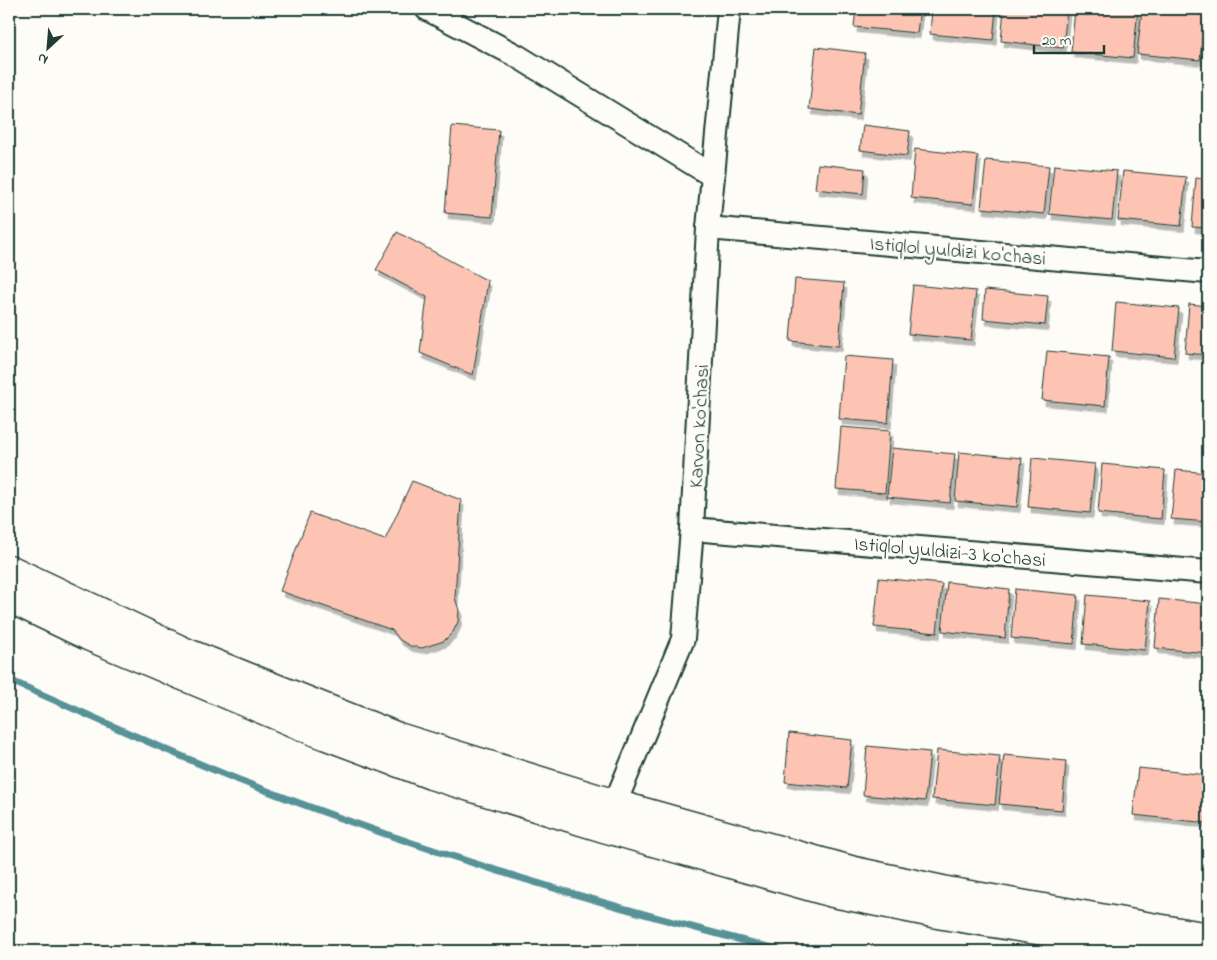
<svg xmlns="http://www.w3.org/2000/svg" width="1217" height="960" font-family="'Indie Flower',sans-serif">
	<defs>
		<filter id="shadow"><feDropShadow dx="3" dy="5.5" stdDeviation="0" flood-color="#0004"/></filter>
	</defs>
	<rect width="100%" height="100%" fill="#fdfcf7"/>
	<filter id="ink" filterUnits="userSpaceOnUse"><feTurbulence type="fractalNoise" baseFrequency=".02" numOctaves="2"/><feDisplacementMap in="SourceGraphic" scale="10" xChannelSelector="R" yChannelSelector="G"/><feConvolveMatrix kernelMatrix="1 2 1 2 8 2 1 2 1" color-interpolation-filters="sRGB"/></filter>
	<g filter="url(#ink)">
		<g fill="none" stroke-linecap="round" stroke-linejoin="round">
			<path stroke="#579298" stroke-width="7" d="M 9,680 C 87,714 165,751 244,782 C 419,851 601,905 784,951"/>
		</g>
		<g fill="#fdc4b3" stroke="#1f3d34" filter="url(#shadow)">
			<polygon points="856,9 920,9 917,33 854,27"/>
			<polygon points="932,9 996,9 993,40 930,34"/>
			<polygon points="1004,9 1067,9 1063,48 1001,41"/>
			<polygon points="1075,9 1138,9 1133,58 1071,52"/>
			<polygon points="1142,9 1205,11 1200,60 1137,54"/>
			<polygon points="816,47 865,53 858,115 809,109"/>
			<polygon points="863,125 910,131 907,156 860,150"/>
			<polygon points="452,126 499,130 492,217 445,213"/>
			<polygon points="915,149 978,156 973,204 911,198"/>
			<polygon points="986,160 1049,166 1044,214 981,208"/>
			<polygon points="818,164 865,169 863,194 815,189"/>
			<polygon points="1054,165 1117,171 1112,220 1049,214"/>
			<polygon points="1123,171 1186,177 1181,226 1118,220"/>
			<polygon points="1196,178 1208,179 1208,228 1192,227"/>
			<polygon points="397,232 488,281 473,375 420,353 427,297 376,270"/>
			<polygon points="795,279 844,283 839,346 790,341"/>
			<polygon points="913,285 976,291 971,340 908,334"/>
			<polygon points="985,290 1048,296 1045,325 983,319"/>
			<polygon points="1116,302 1179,308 1174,357 1112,351"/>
			<polygon points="1189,304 1208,306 1208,355 1185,353"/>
			<polygon points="1047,351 1109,357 1105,406 1042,400"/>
			<polygon points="844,356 893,360 888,423 839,419"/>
			<polygon points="841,427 890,431 885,493 836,489"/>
			<polygon points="892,448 955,454 950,503 887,497"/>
			<polygon points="959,452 1022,458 1017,507 955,501"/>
			<polygon points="1032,458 1095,464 1090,513 1028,507"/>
			<polygon points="1102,464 1165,470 1161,519 1098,513"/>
			<polygon points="1176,470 1208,473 1208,522 1171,519"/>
			<polygon points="412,481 461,500 455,598 459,610 458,622 453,632 444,641 422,648 410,646 400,640 392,630 280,591 310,513 385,540"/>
			<polygon points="879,578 942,584 937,633 874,627"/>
			<polygon points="947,582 1009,589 1005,638 942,631"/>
			<polygon points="1015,589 1078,595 1074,644 1011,638"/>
			<polygon points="1087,595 1150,601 1145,650 1083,644"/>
			<polygon points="1159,599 1208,604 1208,653 1155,648"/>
			<polygon points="789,733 852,740 847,788 785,782"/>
			<polygon points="867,746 930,752 925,801 863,795"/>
			<polygon points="937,750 1000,756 995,805 932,799"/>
			<polygon points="1004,755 1066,761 1062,810 999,804"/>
			<polygon points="1138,768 1208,775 1208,823 1133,815"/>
		</g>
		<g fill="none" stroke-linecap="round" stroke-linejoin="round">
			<defs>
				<g id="street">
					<polyline points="427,9 517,56 713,176"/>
					<polyline points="708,228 1208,272"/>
					<polyline points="692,529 1208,572"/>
					<polyline points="609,818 683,639 692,529 708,228 729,9"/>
				</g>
				<g id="secondary">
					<polyline points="9,569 185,652 398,737 615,804 854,871 947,891 1208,937"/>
					<polyline points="9,598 88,636 316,732 431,775 604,828 833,893 943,915 1167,951"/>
				</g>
			</defs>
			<use href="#street" stroke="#1f3d34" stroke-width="26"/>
			<use href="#secondary" stroke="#1f3d34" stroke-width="31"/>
			<use href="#street" stroke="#fdfcf7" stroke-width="22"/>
			<use href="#secondary" stroke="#fdfcf7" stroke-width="28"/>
		</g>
	</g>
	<g text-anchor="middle" stroke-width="5" stroke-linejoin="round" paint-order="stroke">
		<g font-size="20" fill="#1f3d34" stroke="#fdfcf7">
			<text transform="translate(958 250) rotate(5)" y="7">Istiqlol yuldizi ko'chasi</text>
			<text transform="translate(698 426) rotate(-87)" y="7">Karvon ko'chasi</text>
			<text transform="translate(950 551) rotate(5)" y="7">Istiqlol yuldizi-3 ko'chasi</text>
		</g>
	</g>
	<rect width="1217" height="960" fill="none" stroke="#fdfcf7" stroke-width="30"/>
	<rect x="15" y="15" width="1187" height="930" fill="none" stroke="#1f3d34" stroke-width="2" filter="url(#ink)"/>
	<g transform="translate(48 48) rotate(206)" stroke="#fdfcf7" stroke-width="4" paint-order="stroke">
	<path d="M0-4L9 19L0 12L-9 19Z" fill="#1f3d34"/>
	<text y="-8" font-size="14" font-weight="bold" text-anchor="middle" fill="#1f3d34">N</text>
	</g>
	<path d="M1034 45v8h70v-8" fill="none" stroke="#1f3d34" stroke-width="2.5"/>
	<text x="1042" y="45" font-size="15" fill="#1f3d34" stroke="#fdfcf7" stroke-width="4" paint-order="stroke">20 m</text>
</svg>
